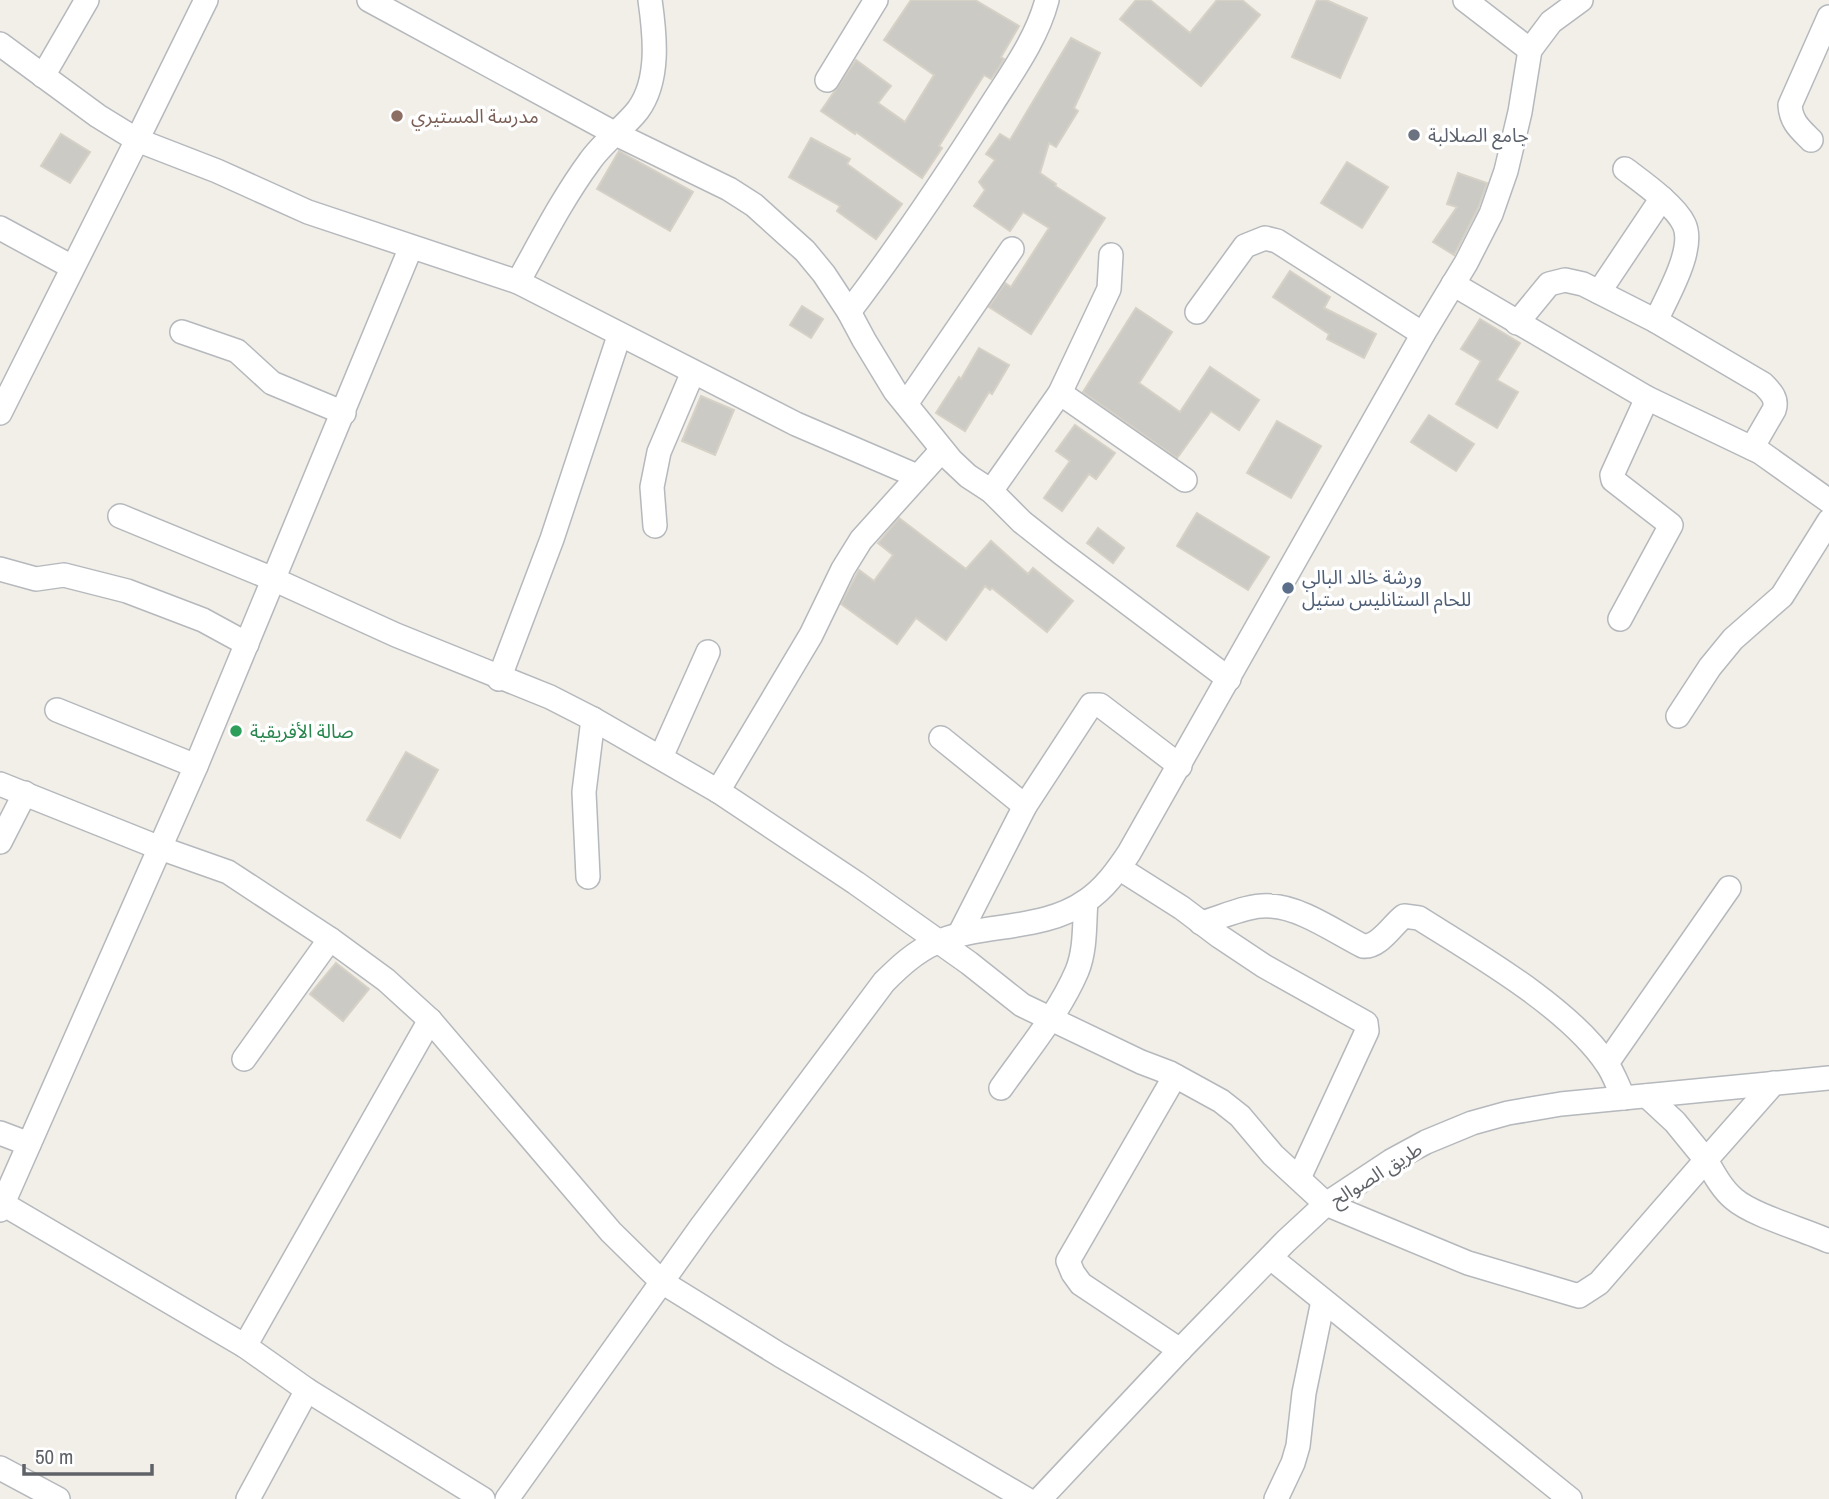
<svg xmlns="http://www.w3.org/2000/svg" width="1829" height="1499" font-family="'Archivo Narrow','Noto Sans Arabic',sans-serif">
	<rect width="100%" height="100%" fill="#f1efe8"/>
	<g fill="#cccac5" stroke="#d6d1c6" stroke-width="2">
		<polygon points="911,0 975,0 1019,26 1001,57 1004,59 996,72 991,79 984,75 939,146 942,148 922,178 856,132 855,134 821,111 856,60 891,86 878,103 905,122 934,75 884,40"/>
		<polygon points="1136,0 1150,0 1190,33 1217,0 1242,0 1260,15 1201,86 1120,19"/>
		<polygon points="1317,0 1326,0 1367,18 1340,78 1292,57"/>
		<polygon points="1071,38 1100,53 1074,108 1078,111 1056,147 1049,143 1040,173 1056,184 1055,186 1105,218 1031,334 989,307 1005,283 1011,287 1049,228 1023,212 1010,231 974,206 985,190 979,182 995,160 986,154 1000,134 1010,140"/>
		<polygon points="61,134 90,152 70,183 41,166"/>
		<polygon points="811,138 850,159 847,164 902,204 876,239 837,211 840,206 789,177"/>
		<polygon points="619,151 693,192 670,231 597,189"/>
		<polygon points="1347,162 1388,187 1362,228 1321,203"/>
		<polygon points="1458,173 1487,183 1478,208 1454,255 1433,242 1457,207 1447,204"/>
		<polygon points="1290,271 1330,297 1324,308 1376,334 1364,358 1327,339 1329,334 1273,297"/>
		<polygon points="802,306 823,319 811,338 790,325"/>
		<polygon points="1136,308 1172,332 1139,383 1180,412 1210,367 1259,400 1239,430 1211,411 1177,458 1083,392"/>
		<polygon points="1480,319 1520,343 1497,380 1518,392 1497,428 1456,404 1481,361 1461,349"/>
		<polygon points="979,348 1009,365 992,394 989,392 965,431 936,413 959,377 961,379"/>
		<polygon points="701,396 734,410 715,455 682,441"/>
		<polygon points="1429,415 1474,444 1456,471 1411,442"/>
		<polygon points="1277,421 1321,446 1291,498 1247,473"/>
		<polygon points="1075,425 1115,453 1096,479 1089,474 1062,511 1044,498 1070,461 1056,451"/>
		<polygon points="1197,513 1269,557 1248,590 1177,546"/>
		<polygon points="899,518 966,569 991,541 1028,574 1033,568 1073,601 1047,632 992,588 990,590 985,586 946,640 916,618 897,644 841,604 859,570 874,581 893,555 878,543"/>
		<polygon points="1098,528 1124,548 1113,563 1087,543"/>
		<polygon points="406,752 438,770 400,838 367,820"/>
		<polygon points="336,963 369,989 343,1021 310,994"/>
	</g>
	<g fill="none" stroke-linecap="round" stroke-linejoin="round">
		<defs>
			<g id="minor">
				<path d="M 206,0 L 137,140 L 217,171 L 308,212 L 518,282 C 541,241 562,199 590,161 C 603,142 625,127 638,110 C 660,80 655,35 650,0"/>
				<polyline points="369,0 614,133 729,189 754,205 805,251 824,274 849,312 864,340 895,391 951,460 968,476 991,491 1022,522 1060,552 1229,679"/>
				<polyline points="1465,0 1530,50"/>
				<polyline points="0,44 98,116 137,140 0,413"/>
				<polyline points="43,76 87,0"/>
				<polyline points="827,80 876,0"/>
				<path d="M 1811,140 C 1800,129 1791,122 1790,105 L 1829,17"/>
				<path d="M 1625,169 C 1642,182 1675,205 1684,224 C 1696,249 1666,298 1656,321"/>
				<polyline points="0,228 72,267"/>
				<polyline points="518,282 796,424 917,476"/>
				<polyline points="1453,284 1647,398 1760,452 1829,501"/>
				<polyline points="1599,292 1662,198"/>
				<path d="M 849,312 C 900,245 947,175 992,104 C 1013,71 1037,38 1047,0"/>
				<polyline points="1197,312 1245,246 1265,238 1277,241 1423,334"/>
				<path d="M 1517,323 L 1549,284 L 1565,280 L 1583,284 L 1656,321 L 1763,384 C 1771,392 1778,399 1774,410 L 1752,448"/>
				<polyline points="182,332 237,351 272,383 344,413"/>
				<polyline points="1060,393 1185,480"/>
				<polyline points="906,404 1012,249"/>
				<polyline points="991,491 1060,393 1109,289 1111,255"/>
				<polyline points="120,516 273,579 396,635 550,697 593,719 718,791 856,883 969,963 1022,1005 1141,1062 1170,1073 1221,1101 1240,1116 1273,1155 1326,1204 1468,1263 1579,1296 1599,1283 1706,1160 1675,1122 1647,1096"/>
				<polyline points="655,526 652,487 659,452 693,372"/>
				<polyline points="0,569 36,579 64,575 127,591 203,620 247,644"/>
				<polyline points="1620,619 1671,525 1613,480 1612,475 1647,398"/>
				<polyline points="499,679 552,539 619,336"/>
				<polyline points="57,710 196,766"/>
				<polyline points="1678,716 1710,667 1733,639 1782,596 1829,521"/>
				<polyline points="941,738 1025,806"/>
				<polyline points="661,757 708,652"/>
				<polyline points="0,784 160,848 228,872 330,939 386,980 430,1020 611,1232 662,1282 780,1355 1026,1499"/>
				<polyline points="718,791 811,635 843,569 861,540 942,450"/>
				<polyline points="0,842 25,793"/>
				<polyline points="1119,868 1182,908 1219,936 1264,966 1366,1023 1367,1031 1299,1178"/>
				<polyline points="588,877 584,792 593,719"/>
				<path d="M 1201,923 C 1223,917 1249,904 1271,906 C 1300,907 1337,933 1363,946 C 1379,948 1392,925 1404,916 L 1419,918 C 1476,954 1569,1007 1607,1064 C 1614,1074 1618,1087 1624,1098"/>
				<polyline points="959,935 1025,806 1091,705 1100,705 1180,766"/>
				<polyline points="244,1059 330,939"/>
				<polyline points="1607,1063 1729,888"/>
				<polyline points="1175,1076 1068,1261 1073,1273 1081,1284 1180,1350"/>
				<path d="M 1774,1083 L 1706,1160 C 1714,1174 1722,1189 1734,1199 C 1754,1216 1803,1229 1829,1241"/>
				<path d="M 1001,1088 C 1027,1051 1059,1013 1077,971 C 1086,949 1084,924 1086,901"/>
				<polyline points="0,1133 29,1144"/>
				<polyline points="3,1204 245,1346 430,1020"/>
				<polyline points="0,1210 196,766 411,247"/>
				<polyline points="1271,1258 1570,1499"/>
				<polyline points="245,1346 307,1390 483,1499"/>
				<polyline points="0,1468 58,1499"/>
				<polyline points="248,1499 307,1390"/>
				<path d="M 507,1499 L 701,1227 L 884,982 C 899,967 915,952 935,943 C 983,922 1042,932 1086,901 C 1104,889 1117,871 1129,853 L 1423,334 L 1466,263 L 1491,214 L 1506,171 L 1520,112 L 1530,50 L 1551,22 L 1581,0"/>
				<polyline points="1040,1499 1180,1350 1286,1241 1326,1204 1391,1161 1426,1142 1472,1123 1508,1113 1561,1104 1829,1078"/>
				<polyline points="1276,1499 1293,1463 1298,1446 1304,1393 1323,1301"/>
			</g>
		</defs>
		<use href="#minor" stroke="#b5b8bc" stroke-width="26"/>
		<use href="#minor" stroke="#fff" stroke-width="23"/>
	</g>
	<circle fill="#8d6e63" stroke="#fff" stroke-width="2.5" cx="397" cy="116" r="7"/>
	<circle fill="#6b7280" stroke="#fff" stroke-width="2.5" cx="1414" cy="135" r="7"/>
	<circle fill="#5c6f8a" stroke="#fff" stroke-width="2.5" cx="1288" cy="588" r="7"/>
	<circle fill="#2e9e5b" stroke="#fff" stroke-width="2.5" cx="236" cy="731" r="7"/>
	<g text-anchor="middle" stroke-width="7" stroke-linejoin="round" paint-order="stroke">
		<g font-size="19" fill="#785e54" stroke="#fff" text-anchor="start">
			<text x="411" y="123">مدرسة المستيري</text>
		</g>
		<g font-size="19" fill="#5b616d" stroke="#fff" text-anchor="start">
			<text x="1428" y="142">جامع الصلالبة</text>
		</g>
		<g font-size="19" fill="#4e5e75" stroke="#fff" text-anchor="start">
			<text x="1302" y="584">ورشة خالد البالي<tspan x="1302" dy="22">للحام الستانليس ستيل</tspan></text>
		</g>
		<g font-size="19" fill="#27864d" stroke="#fff" text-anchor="start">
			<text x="250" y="738">صالة الأفريقية</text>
		</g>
		<g font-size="19" fill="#5f6368" stroke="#fff">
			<text transform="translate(1376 1174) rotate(-32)" y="7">طريق الصوالح</text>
		</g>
	</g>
	<path d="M24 1464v10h128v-10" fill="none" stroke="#5f6368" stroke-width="3.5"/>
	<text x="35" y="1464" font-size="21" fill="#5f6368" stroke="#ffffff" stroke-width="5" paint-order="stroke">50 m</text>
</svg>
